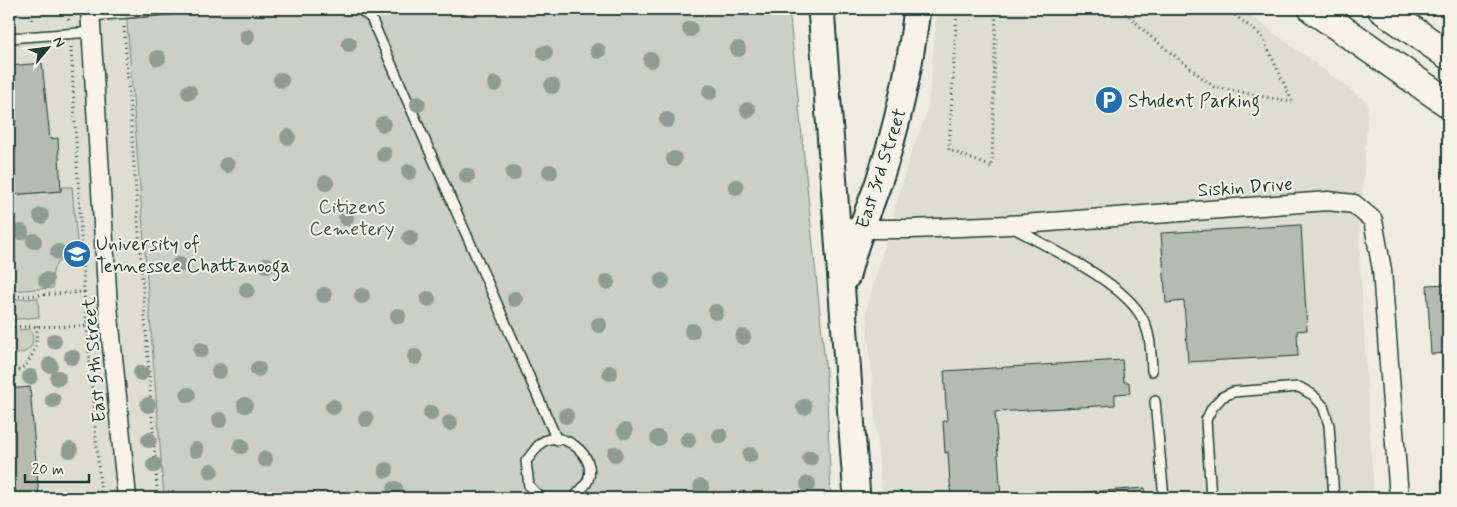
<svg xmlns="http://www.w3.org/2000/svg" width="1457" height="507" font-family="Mynerve,sans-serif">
	<rect width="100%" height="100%" fill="#eeece1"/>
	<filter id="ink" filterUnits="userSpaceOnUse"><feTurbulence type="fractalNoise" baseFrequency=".02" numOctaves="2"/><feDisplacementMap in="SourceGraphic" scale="10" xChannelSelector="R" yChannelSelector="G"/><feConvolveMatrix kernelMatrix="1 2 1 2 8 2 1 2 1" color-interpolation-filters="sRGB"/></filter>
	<g filter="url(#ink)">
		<g fill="#ddddd2">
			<polygon points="9,9 126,9 164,498 9,498"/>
			<polygon points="937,9 1242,9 1368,103 1359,247 1374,498 882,498 866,311 909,159 928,109"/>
		</g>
		<g fill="#cccfc4" stroke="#76867c">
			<polygon points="126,9 789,9 826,373 831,498 164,498"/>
			<path d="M 62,187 L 72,187 L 78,253 C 55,261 51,264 53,288 L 9,291 L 9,195 L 61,191 Z"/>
			<polygon points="38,298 39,317 9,320 9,300"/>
			<path d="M 30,329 C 39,349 25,354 9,355 L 9,331 Z"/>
		</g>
		<g fill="#b5bbb0" stroke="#1f3d34">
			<polygon points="42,63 50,139 58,138 61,191 9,195 9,66"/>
			<polygon points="1301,225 1307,330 1297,331 1298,356 1188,362 1184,301 1166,303 1161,233"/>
			<polygon points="1448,284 1448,353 1431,354 1427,285"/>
			<polygon points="1122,360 1124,382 1129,382 1130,393 1115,394 1115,405 995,412 1001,498 951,498 948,452 945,453 943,421 947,421 944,371"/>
			<polygon points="30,387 39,498 9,498 9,389"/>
			<polygon points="1145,488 1146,498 1075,498 1075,493"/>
		</g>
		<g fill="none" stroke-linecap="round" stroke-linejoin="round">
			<defs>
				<g id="lane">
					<polyline points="359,9 371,18 557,440"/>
					<polyline points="91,16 177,9"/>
					<polyline points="9,38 92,32"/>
					<path d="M 1014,228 C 1049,248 1121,281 1141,316 C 1151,332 1151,353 1152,371"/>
					<polyline points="1155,401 1164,498"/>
					<path d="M 541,498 L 529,486 L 526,461 C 531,456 536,447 541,443 C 561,427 598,456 588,480 C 586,486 578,493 573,498"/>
					<polyline points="1211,498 1206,420 1212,408 1222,397 1233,392 1299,387 1313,395 1323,406 1329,425 1334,498"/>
				</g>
				<g id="street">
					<polyline points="90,9 108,306 127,498"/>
					<polyline points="852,227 860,229 911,229 1009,225 1328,201 1354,204 1373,220 1382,270 1399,498"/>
				</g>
				<g id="secondary">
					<path d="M 821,9 C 832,172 846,335 857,498"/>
					<path d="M 847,276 C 854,243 868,213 879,181 C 898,125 910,68 917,9"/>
				</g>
				<g id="primary">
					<polyline points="1313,9 1448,103"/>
					<polyline points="1382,9 1448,55"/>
				</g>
			</defs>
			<use href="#lane" stroke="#1f3d34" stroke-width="12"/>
			<use href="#street" stroke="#1f3d34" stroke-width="21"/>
			<use href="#secondary" stroke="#1f3d34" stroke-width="29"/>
			<use href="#primary" stroke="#1f3d34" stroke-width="31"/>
			<g stroke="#1f3d34" stroke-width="3" stroke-dasharray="1 4" stroke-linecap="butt">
				<polyline points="31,9 32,23"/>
				<polyline points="68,9 69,21"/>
				<polyline points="957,9 949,150 992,167 996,9"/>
				<polyline points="1122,9 1151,37 1214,87 1292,102"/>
				<polyline points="1227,9 1262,36 1292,101"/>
				<polyline points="124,27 158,498"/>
				<polyline points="71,47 84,292"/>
				<polyline points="9,297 84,292 101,498"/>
				<polyline points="9,327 86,326"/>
				<path d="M 9,374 C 33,368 37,346 37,325"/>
			</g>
			<use href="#lane" stroke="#f7f3e8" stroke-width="9"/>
			<use href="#street" stroke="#f7f3e8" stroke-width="18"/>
			<use href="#secondary" stroke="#f7f3e8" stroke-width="25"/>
			<use href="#primary" stroke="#f7f3e8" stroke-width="28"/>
		</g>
		<g fill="#8f9c92">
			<circle cx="690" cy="29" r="8"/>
			<circle cx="247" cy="37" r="8"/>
			<circle cx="349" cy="44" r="8"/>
			<circle cx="738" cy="49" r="8"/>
			<circle cx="598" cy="51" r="8"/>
			<circle cx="545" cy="53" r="8"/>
			<circle cx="158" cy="58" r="8"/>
			<circle cx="651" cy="60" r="8"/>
			<circle cx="281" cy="80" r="8"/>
			<circle cx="495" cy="84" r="8"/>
			<circle cx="552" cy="86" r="8"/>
			<circle cx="189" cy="92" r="8"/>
			<circle cx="710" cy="92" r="8"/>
			<circle cx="418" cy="104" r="8"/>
			<circle cx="748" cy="110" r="8"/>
			<circle cx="667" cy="120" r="8"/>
			<circle cx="383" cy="124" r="8"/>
			<circle cx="288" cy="137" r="8"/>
			<circle cx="384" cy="154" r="8"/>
			<circle cx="674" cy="159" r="8"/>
			<circle cx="227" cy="165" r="8"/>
			<circle cx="409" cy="172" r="8"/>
			<circle cx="550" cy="172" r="8"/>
			<circle cx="513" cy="173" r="8"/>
			<circle cx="467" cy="176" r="8"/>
			<circle cx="326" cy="183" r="8"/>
			<circle cx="736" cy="187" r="8"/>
			<circle cx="41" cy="216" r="8"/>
			<circle cx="346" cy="218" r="8"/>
			<circle cx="21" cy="232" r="8"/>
			<circle cx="410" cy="238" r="8"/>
			<circle cx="34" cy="241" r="8"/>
			<circle cx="58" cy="252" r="8"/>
			<circle cx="179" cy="265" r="8"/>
			<circle cx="267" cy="265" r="8"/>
			<circle cx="46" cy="280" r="8"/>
			<circle cx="662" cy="281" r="8"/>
			<circle cx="607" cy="282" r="8"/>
			<circle cx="247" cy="290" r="8"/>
			<circle cx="324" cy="295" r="8"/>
			<circle cx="362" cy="296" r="8"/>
			<circle cx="428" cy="299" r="8"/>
			<circle cx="515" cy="299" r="8"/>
			<circle cx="716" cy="312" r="8"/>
			<circle cx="398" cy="316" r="8"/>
			<circle cx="599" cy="325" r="8"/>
			<circle cx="692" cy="331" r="8"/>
			<circle cx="743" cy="337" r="8"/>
			<circle cx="54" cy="341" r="8"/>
			<circle cx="201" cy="350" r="8"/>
			<circle cx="72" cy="357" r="8"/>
			<circle cx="415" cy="357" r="8"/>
			<circle cx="50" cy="365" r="8"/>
			<circle cx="258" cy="369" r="8"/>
			<circle cx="219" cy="371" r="8"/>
			<circle cx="141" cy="373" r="8"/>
			<circle cx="610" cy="373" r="8"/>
			<circle cx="30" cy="377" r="8"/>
			<circle cx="58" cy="378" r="8"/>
			<circle cx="188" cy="395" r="8"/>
			<circle cx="53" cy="400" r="8"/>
			<circle cx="148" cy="405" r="8"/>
			<circle cx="245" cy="405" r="8"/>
			<circle cx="333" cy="407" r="8"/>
			<circle cx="804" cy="407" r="8"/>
			<circle cx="431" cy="413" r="8"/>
			<circle cx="566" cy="416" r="8"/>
			<circle cx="366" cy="419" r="8"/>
			<circle cx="220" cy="420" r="8"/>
			<circle cx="450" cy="423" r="8"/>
			<circle cx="625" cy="431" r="8"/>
			<circle cx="720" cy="436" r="8"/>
			<circle cx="658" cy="438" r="8"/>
			<circle cx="149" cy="440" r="8"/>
			<circle cx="688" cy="440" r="8"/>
			<circle cx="241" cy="446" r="8"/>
			<circle cx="70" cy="450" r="8"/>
			<circle cx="196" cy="450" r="8"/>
			<circle cx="615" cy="454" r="8"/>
			<circle cx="750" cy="455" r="8"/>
			<circle cx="810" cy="458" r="8"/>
			<circle cx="265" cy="459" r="8"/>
			<circle cx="154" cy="465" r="8"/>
			<circle cx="386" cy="470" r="8"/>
			<circle cx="211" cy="471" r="8"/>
			<circle cx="808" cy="484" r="8"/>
			<circle cx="701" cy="487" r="8"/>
			<circle cx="395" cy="489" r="8"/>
		</g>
	</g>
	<defs>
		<symbol id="parking-disc" viewBox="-11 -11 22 22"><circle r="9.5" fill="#1f6fb2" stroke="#f7f3e8"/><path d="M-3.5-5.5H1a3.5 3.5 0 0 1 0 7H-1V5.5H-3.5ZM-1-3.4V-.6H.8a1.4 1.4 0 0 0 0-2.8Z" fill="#fff"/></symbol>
		<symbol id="university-disc" viewBox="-11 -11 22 22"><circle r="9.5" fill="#1f6fb2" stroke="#f7f3e8"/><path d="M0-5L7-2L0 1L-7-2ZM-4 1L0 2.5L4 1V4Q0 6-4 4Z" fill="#fff"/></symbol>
	</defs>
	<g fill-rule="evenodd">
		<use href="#parking-disc" x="1093" y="84" width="32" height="32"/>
		<use href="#university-disc" x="61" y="238" width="32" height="32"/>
	</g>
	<g text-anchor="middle" stroke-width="4" stroke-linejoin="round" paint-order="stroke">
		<g font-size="19" fill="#1f3d34" stroke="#f7f3e8" text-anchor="start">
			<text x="1128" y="107">Student Parking</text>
			<text x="96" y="250">University of<tspan x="96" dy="22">Tennessee Chattanooga</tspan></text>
		</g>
		<g font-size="19" fill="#1f3d34" stroke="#f7f3e8">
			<text transform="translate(880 168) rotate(-72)" y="7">East 3rd Street</text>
			<text transform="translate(1245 186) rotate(-4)" y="7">Siskin Drive</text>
			<text transform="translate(93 360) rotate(-95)" y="7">East 5th Street</text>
		</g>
		<g font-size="19" fill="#425a51" stroke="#f7f3e8">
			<text x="352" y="213">Citizens<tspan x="352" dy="22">Cemetery</tspan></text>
		</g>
	</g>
	<rect width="1457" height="507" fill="none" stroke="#f7f3e8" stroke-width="30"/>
	<rect x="15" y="15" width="1427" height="477" fill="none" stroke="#1f3d34" stroke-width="2" filter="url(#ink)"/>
	<g transform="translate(48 48) rotate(61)" stroke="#f7f3e8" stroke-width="4" paint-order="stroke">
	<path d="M0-4L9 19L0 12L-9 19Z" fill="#1f3d34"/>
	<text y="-8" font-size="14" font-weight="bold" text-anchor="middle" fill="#1f3d34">N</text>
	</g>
	<path d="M25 474v8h64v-8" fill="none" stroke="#1f3d34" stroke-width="2.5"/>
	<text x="32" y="474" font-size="15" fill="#1f3d34" stroke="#f7f3e8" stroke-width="4" paint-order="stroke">20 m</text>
</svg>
